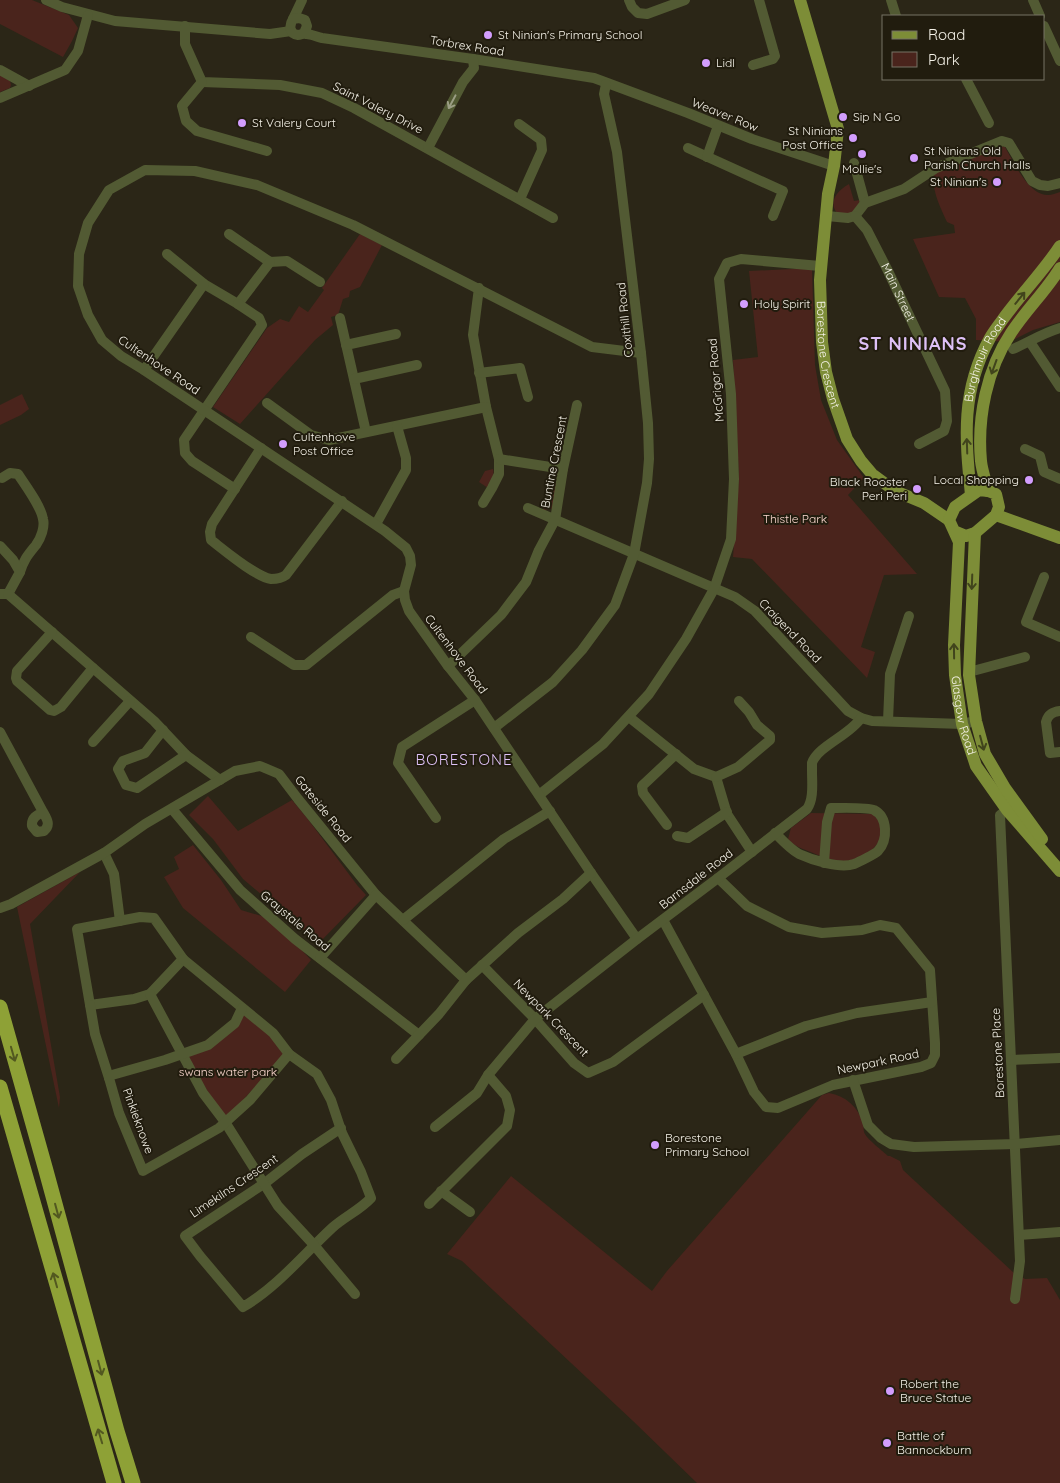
<svg xmlns="http://www.w3.org/2000/svg" width="1060" height="1483" font-family="Quicksand,sans-serif">
	<rect width="100%" height="100%" fill="#2b2617"/>
	<g fill="#4a241c">
		<polygon points="0,0 32,0 69,15 78,28 72,41 63,57 0,24"/>
		<polygon points="0,75 10,81 11,85 10,88 0,92"/>
		<path d="M 1002,146 L 1005,147 C 1013,161 1029,196 1048,195 C 1052,195 1056,193 1060,192 L 1060,322 L 1033,330 L 1009,342 L 976,340 L 976,319 L 965,298 L 939,297 L 913,239 L 955,233 L 954,225 L 947,222 C 940,207 931,189 934,173 Z"/>
		<path d="M 849,184 L 854,201 L 860,200 L 859,204 L 851,215 L 837,213 C 828,201 838,190 849,184 Z"/>
		<polygon points="360,234 382,245 360,287 350,291 349,297 343,299 338,315 331,317 333,325 315,340 240,424 213,407 267,328 280,319 289,322 299,306 308,312 324,290 322,288"/>
		<polygon points="812,268 815,365 821,400 837,440 864,478 848,495 917,574 884,575 861,647 875,652 867,678 752,559 733,557 739,477 733,360 758,357 749,271"/>
		<polygon points="22,394 29,409 21,415 0,425 0,405"/>
		<path d="M 493,469 C 495,476 491,482 488,488 L 479,482 L 485,471 Z"/>
		<polygon points="550,476 558,487 554,508 543,510"/>
		<polygon points="208,796 238,831 292,800 307,818 357,885 366,895 319,943 243,879 213,839 189,815"/>
		<path d="M 811,813 L 873,814 C 875,817 879,820 880,823 C 888,844 863,860 845,861 C 832,861 820,856 808,851 C 800,848 793,845 788,839 L 791,828 Z"/>
		<polygon points="193,845 221,880 241,910 265,917 294,942 311,960 285,992 183,908 164,877 179,869 174,857"/>
		<polygon points="80,872 30,924 60,1097 59,1108 17,907"/>
		<polygon points="244,1013 268,1032 286,1054 225,1119 185,1055"/>
		<path d="M 829,1093 C 846,1096 858,1107 863,1123 C 864,1126 863,1132 865,1134 C 867,1139 884,1152 888,1156 L 890,1156 L 900,1161 L 903,1170 L 1014,1273 L 1025,1279 L 1047,1278 L 1060,1300 L 1060,1483 L 697,1483 L 633,1421 L 462,1261 L 447,1254 L 511,1176 L 652,1291 L 667,1271 L 822,1095 Z"/>
	</g>
	<g fill="none" stroke-linecap="round" stroke-linejoin="round">
		<g stroke="#525a33" stroke-width="10">
			<polyline points="46,0 62,7 115,21 270,34 291,31"/>
			<polyline points="629,0 632,7 638,13 647,14 685,0"/>
			<polyline points="891,0 896,16"/>
			<polyline points="1033,0 1040,16"/>
			<polyline points="293,19 302,0"/>
			<polyline points="185,26 185,44 202,82 280,85 322,93 354,108 553,218"/>
			<polyline points="1044,26 1060,61"/>
			<path d="M 304,33 L 307,26 L 305,20 L 299,18 L 293,19 C 289,25 289,34 298,35 C 301,35 303,33 306,34 C 311,34 317,37 322,38 L 473,59 L 594,78 L 688,113 L 752,139 L 834,166"/>
			<polyline points="753,65 773,59 775,56 759,0"/>
			<polyline points="0,70 29,86"/>
			<polyline points="966,79 989,123"/>
			<polyline points="202,82 182,106 186,121 197,131 267,151"/>
			<polyline points="0,98 65,70 78,51 88,15"/>
			<polyline points="519,124 541,140 542,150 520,199"/>
			<polyline points="428,148 463,82 474,68 473,59"/>
			<polyline points="688,148 783,191 773,216"/>
			<polyline points="707,157 718,126"/>
			<polyline points="854,163 865,203"/>
			<polyline points="827,216 848,218 855,216 865,203 904,189 936,168 1002,141 1009,143 1032,181 1040,185 1048,186 1060,183"/>
			<path id="s1" d="M 855,216 L 867,230 L 887,269 L 945,391 L 947,421 L 944,431 L 919,444"/>
			<polyline points="229,234 270,262 287,261 320,282"/>
			<polyline points="167,254 204,284 238,304 270,262"/>
			<polyline points="479,288 473,335 486,407 499,459 499,474 492,488 483,503"/>
			<polyline points="340,318 366,432"/>
			<polyline points="1030,342 1060,387"/>
			<polyline points="346,345 396,334"/>
			<path d="M 1013,349 C 1029,342 1043,333 1060,328"/>
			<polyline points="144,370 204,284"/>
			<polyline points="479,373 520,368 528,397"/>
			<polyline points="354,379 417,365"/>
			<polyline points="267,403 311,435 329,440 486,407"/>
			<path d="M 261,448 L 212,524 L 210,532 L 211,540 C 224,550 256,577 271,579 C 277,579 282,578 286,575 L 342,501"/>
			<polyline points="1025,449 1040,456 1044,472 1060,479"/>
			<polyline points="499,459 563,469"/>
			<path d="M 2,478 L 10,473 L 18,474 C 25,485 41,506 43,519 C 45,527 41,538 36,545 C 28,555 24,559 20,572"/>
			<polyline points="235,489 192,461 185,453 184,440 262,325 259,318 238,304"/>
			<polyline points="528,508 735,597 755,611 848,711 861,718 872,721 962,724 976,721"/>
			<polyline points="376,524 406,470 406,458 397,426"/>
			<polyline points="0,546 13,560 20,572 8,594 0,594"/>
			<polyline points="1044,577 1026,622 1060,637"/>
			<polyline points="8,594 154,721 186,755 220,780"/>
			<polyline points="52,632 17,671 16,678 17,681 50,710 54,711 61,707 93,668"/>
			<polyline points="251,637 294,665 306,665 393,595 404,591"/>
			<polyline points="448,666 501,615 526,582 539,550 555,520 563,469 577,405"/>
			<polyline points="969,672 1025,657"/>
			<path d="M 1060,711 C 1053,712 1048,714 1046,722 L 1050,753 L 1060,752"/>
			<polyline points="629,717 694,769 716,777 727,814 752,852"/>
			<polyline points="888,721 890,674 909,616"/>
			<polyline points="494,728 553,682 582,650 615,605 634,554 647,483 649,459 648,423 641,353 617,152 604,94 606,84"/>
			<polyline points="163,730 145,753 123,761 118,769 126,785 137,788 186,755"/>
			<path d="M 0,732 L 43,812 C 47,819 51,825 44,831 L 37,832 L 32,826 C 31,818 37,815 43,812"/>
			<polyline points="93,742 130,701"/>
			<polyline points="716,777 738,767 770,740 770,736 757,725 749,712 739,701"/>
			<polyline points="539,795 603,744 649,694 686,639 714,589 731,539 734,479 731,394 719,279 727,263 741,259 820,266"/>
			<polyline points="1006,804 1007,810 1000,815 1020,1261 1015,1299"/>
			<polyline points="172,809 240,890 295,939 419,1035"/>
			<polyline points="436,818 398,763 402,747 475,700"/>
			<polyline points="667,825 643,793 642,786 676,754"/>
			<path d="M 775,833 C 782,840 790,849 799,854 C 812,860 840,869 854,864 C 859,862 875,854 878,851 C 888,840 888,817 874,810 C 867,807 840,808 831,808 L 827,822 L 824,863"/>
			<polyline points="677,836 688,838 727,812"/>
			<polyline points="104,853 114,874 120,921"/>
			<polyline points="0,908 11,904 104,853 145,824 235,771 260,766 279,774 298,799 376,895 466,980"/>
			<polygon points="140,917 154,918 183,959 150,994 134,999 90,1005 77,929"/>
			<polyline points="403,920 504,839 550,811"/>
			<polyline points="663,920 736,1054 754,1092 766,1107 778,1108 833,1085 921,1067 931,1063 935,1055 935,1043 930,970 896,928 880,925 862,930 822,933 789,927 747,906 718,878"/>
			<polyline points="637,939 591,873 475,700 448,666 409,611 405,600 404,591 411,565 410,556 406,548 385,531 144,370 121,356 102,340 88,315 78,286 79,254 88,223 109,190 145,170 195,171 257,185 353,225 592,347 641,353"/>
			<polyline points="320,958 376,895"/>
			<path d="M 183,959 L 273,1033 L 289,1054 L 317,1074 L 331,1100 L 342,1133 L 361,1172 L 371,1198 C 360,1210 344,1217 332,1228 C 303,1255 277,1287 243,1307 L 200,1256 L 185,1236 L 265,1183 L 302,1154 L 341,1128"/>
			<polyline points="482,965 535,1019 574,1063 588,1073 613,1062 704,995"/>
			<polyline points="150,994 203,1093 225,1122 278,1206 314,1245 355,1294"/>
			<polyline points="90,1005 95,1034 109,1078"/>
			<polyline points="242,1008 235,1023 208,1045 165,1060 112,1075 109,1078 119,1113 143,1171 219,1128 250,1100 289,1054"/>
			<polyline points="736,1054 806,1026 857,1013 932,1002"/>
			<polyline points="396,1059 439,1014 466,980 518,933 563,899 591,873"/>
			<polyline points="1011,1060 1060,1058"/>
			<polyline points="853,1080 868,1125 881,1138 891,1144 914,1147 1015,1144 1060,1140"/>
			<path d="M 435,1127 L 477,1093 L 488,1075 L 535,1019 L 637,939 L 718,878 L 807,809 C 814,799 812,783 812,771 C 812,770 812,763 812,763 C 818,746 850,735 861,718"/>
			<polyline points="441,1191 470,1212"/>
			<polyline points="429,1204 507,1126 510,1110 506,1096 488,1075"/>
			<polyline points="1019,1235 1060,1232"/>
		</g>
		<g stroke="#7d8d37" stroke-width="12">
			<path id="s2" d="M 800,0 L 838,129 L 834,166 L 828,194 L 820,280 L 822,342 L 826,372 L 833,399 L 847,439 L 861,461 L 872,474 L 895,491 L 924,503 L 949,520"/>
			<path d="M 988,491 C 986,481 982,471 981,461 C 977,417 987,369 1011,333 C 1026,310 1046,291 1060,268"/>
			<path id="s3" d="M 971,495 C 965,437 961,391 990,338 C 994,331 999,325 1003,319 C 1021,294 1043,272 1060,246"/>
			<polyline points="996,515 1060,538"/>
			<path id="s4" d="M 954,531 L 966,536 L 975,533 L 996,515 L 999,507 L 996,494 L 988,491 L 979,490 L 955,507 L 949,520 L 959,542 L 954,645 L 955,675 L 962,724 L 976,766 L 1007,810 L 1060,871"/>
			<polyline points="975,533 969,675 976,721 985,754 1005,788 1042,839"/>
		</g>
		<g stroke="#8ea136" stroke-width="15">
			<polyline points="0,1007 45,1167 117,1431 133,1483"/>
			<polyline points="0,1087 114,1483"/>
		</g>
	</g>
	<defs><path id="oneway-shaft" d="M-6 0H5M1.5-3L5.5 0L1.5 3" fill="none" stroke-width="1.6" stroke-linecap="round" stroke-linejoin="round" transform="scale(1.25)"/></defs>
	<use stroke="#9b9e84" href="#oneway-shaft" transform="translate(452 102) rotate(118)"/>
	<g stroke="#41441c">
		<use href="#oneway-shaft" transform="translate(1020 298) rotate(-51)"/>
		<use href="#oneway-shaft" transform="translate(994 367) rotate(110)"/>
		<use href="#oneway-shaft" transform="translate(967 446) rotate(-92)"/>
		<use href="#oneway-shaft" transform="translate(972 582) rotate(92)"/>
		<use href="#oneway-shaft" transform="translate(954 651) rotate(-91)"/>
		<use href="#oneway-shaft" transform="translate(982 743) rotate(75)"/>
	</g>
	<g stroke="#525820">
		<use href="#oneway-shaft" transform="translate(13 1054) rotate(74)"/>
		<use href="#oneway-shaft" transform="translate(57 1211) rotate(75)"/>
		<use href="#oneway-shaft" transform="translate(55 1280) rotate(-106)"/>
		<use href="#oneway-shaft" transform="translate(100 1368) rotate(75)"/>
		<use href="#oneway-shaft" transform="translate(100 1436) rotate(-107)"/>
	</g>
	<g fill="#d29dfd" stroke="#211c0e" stroke-width="2">
		<circle cx="488" cy="35" r="5"/>
		<circle cx="706" cy="63" r="5"/>
		<circle cx="843" cy="117" r="5"/>
		<circle cx="242" cy="123" r="5"/>
		<circle cx="853" cy="138" r="5"/>
		<circle cx="862" cy="154" r="5"/>
		<circle cx="914" cy="158" r="5"/>
		<circle cx="997" cy="182" r="5"/>
		<circle cx="744" cy="304" r="5"/>
		<circle cx="283" cy="444" r="5"/>
		<circle cx="1029" cy="480" r="5"/>
		<circle cx="917" cy="489" r="5"/>
		<circle cx="655" cy="1145" r="5"/>
		<circle cx="890" cy="1391" r="5"/>
		<circle cx="887" cy="1443" r="5"/>
	</g>
	<g text-anchor="middle" stroke-width="4" stroke-linejoin="round" paint-order="stroke">
		<g font-size="12" fill="#f5f2e8" stroke="#211c0e" text-anchor="start">
			<text x="498" y="39">St Ninian's Primary School</text>
			<text x="716" y="67">Lidl</text>
			<text x="853" y="121">Sip N Go</text>
			<text x="252" y="127">St Valery Court</text>
			<text x="843" y="135" text-anchor="end">St Ninians<tspan x="843" dy="14">Post Office</tspan></text>
			<text x="924" y="155">St Ninians Old<tspan x="924" dy="14">Parish Church Halls</tspan></text>
			<text x="862" y="173" text-anchor="middle">Mollie's</text>
			<text x="987" y="186" text-anchor="end">St Ninian's</text>
			<text x="754" y="308">Holy Spirit</text>
			<text x="293" y="441">Cultenhove<tspan x="293" dy="14">Post Office</tspan></text>
			<text x="1019" y="484" text-anchor="end">Local Shopping</text>
			<text x="907" y="486" text-anchor="end">Black Rooster<tspan x="907" dy="14">Peri Peri</tspan></text>
			<text x="665" y="1142">Borestone<tspan x="665" dy="14">Primary School</tspan></text>
			<text x="900" y="1388">Robert the<tspan x="900" dy="14">Bruce Statue</tspan></text>
			<text x="897" y="1440">Battle of<tspan x="897" dy="14">Bannockburn</tspan></text>
		</g>
		<g font-size="12" fill="#f5f2e8" stroke="#211c0e">
			<text transform="translate(467 46) rotate(9)" y="4">Torbrex Road</text>
			<text transform="translate(378 108) rotate(27)" y="4">Saint Valery Drive</text>
			<text transform="translate(725 115) rotate(22)" y="4">Weaver Row</text>
			<text dy="4" stroke="none"><textPath href="#s1" startOffset="88">Main Street</textPath></text>
			<text transform="translate(625 320) rotate(-96)" y="4">Coxithill Road</text>
			<text dy="4" stroke="none"><textPath href="#s2" startOffset="362">Borestone Crescent</textPath></text>
			<text dy="4" stroke="none"><textPath href="#s3" startOffset="139">Burghmuir Road</textPath></text>
			<text transform="translate(159 365) rotate(34)" y="4">Cultenhove Road</text>
			<text transform="translate(716 380) rotate(-95)" y="4">McGrigor Road</text>
			<text transform="translate(554 462) rotate(-79)" y="4">Buntine Crescent</text>
			<text transform="translate(790 631) rotate(46)" y="4">Craigend Road</text>
			<text transform="translate(456 654) rotate(53)" y="4">Cultenhove Road</text>
			<text dy="4" stroke="none"><textPath href="#s4" startOffset="332">Glasgow Road</textPath></text>
			<text transform="translate(323 809) rotate(51)" y="4">Gateside Road</text>
			<text transform="translate(696 879) rotate(-38)" y="4">Barnsdale Road</text>
			<text transform="translate(295 921) rotate(40)" y="4">Graystale Road</text>
			<text transform="translate(551 1018) rotate(46)" y="4">Newpark Crescent</text>
			<text transform="translate(998 1053) rotate(-93)" y="4">Borestone Place</text>
			<text transform="translate(878 1062) rotate(-12)" y="4">Newpark Road</text>
			<text transform="translate(138 1121) rotate(70)" y="4">Pinkieknowe</text>
			<text transform="translate(234 1186) rotate(-34)" y="4">Limekilns Crescent</text>
		</g>
		<g font-size="12" fill="#fbd8cf" stroke="#211c0e">
			<text x="795" y="523">Thistle Park</text>
			<text x="228" y="1076">swans water park</text>
		</g>
		<g font-size="15" letter-spacing="1" fill="#dec1f7" stroke="#211c0e">
			<text x="464" y="765">BORESTONE</text>
		</g>
		<g font-size="18" font-weight="bold" letter-spacing="1" fill="#dec1f7" stroke="#211c0e">
			<text x="913" y="350">ST NINIANS</text>
		</g>
	</g>
	<rect x="882" y="15" width="162" height="65" fill="#211c0e" stroke="#767265"/>
	<rect x="892" y="31" width="25" height="8" fill="#7d8d37" stroke="#767265"/>
	<text x="928" y="40" font-size="15" fill="#f5f2e8">Road</text>
	<rect x="892" y="52" width="25" height="15" fill="#4a241c" stroke="#767265"/>
	<text x="928" y="65" font-size="15" fill="#f5f2e8">Park</text>
</svg>
